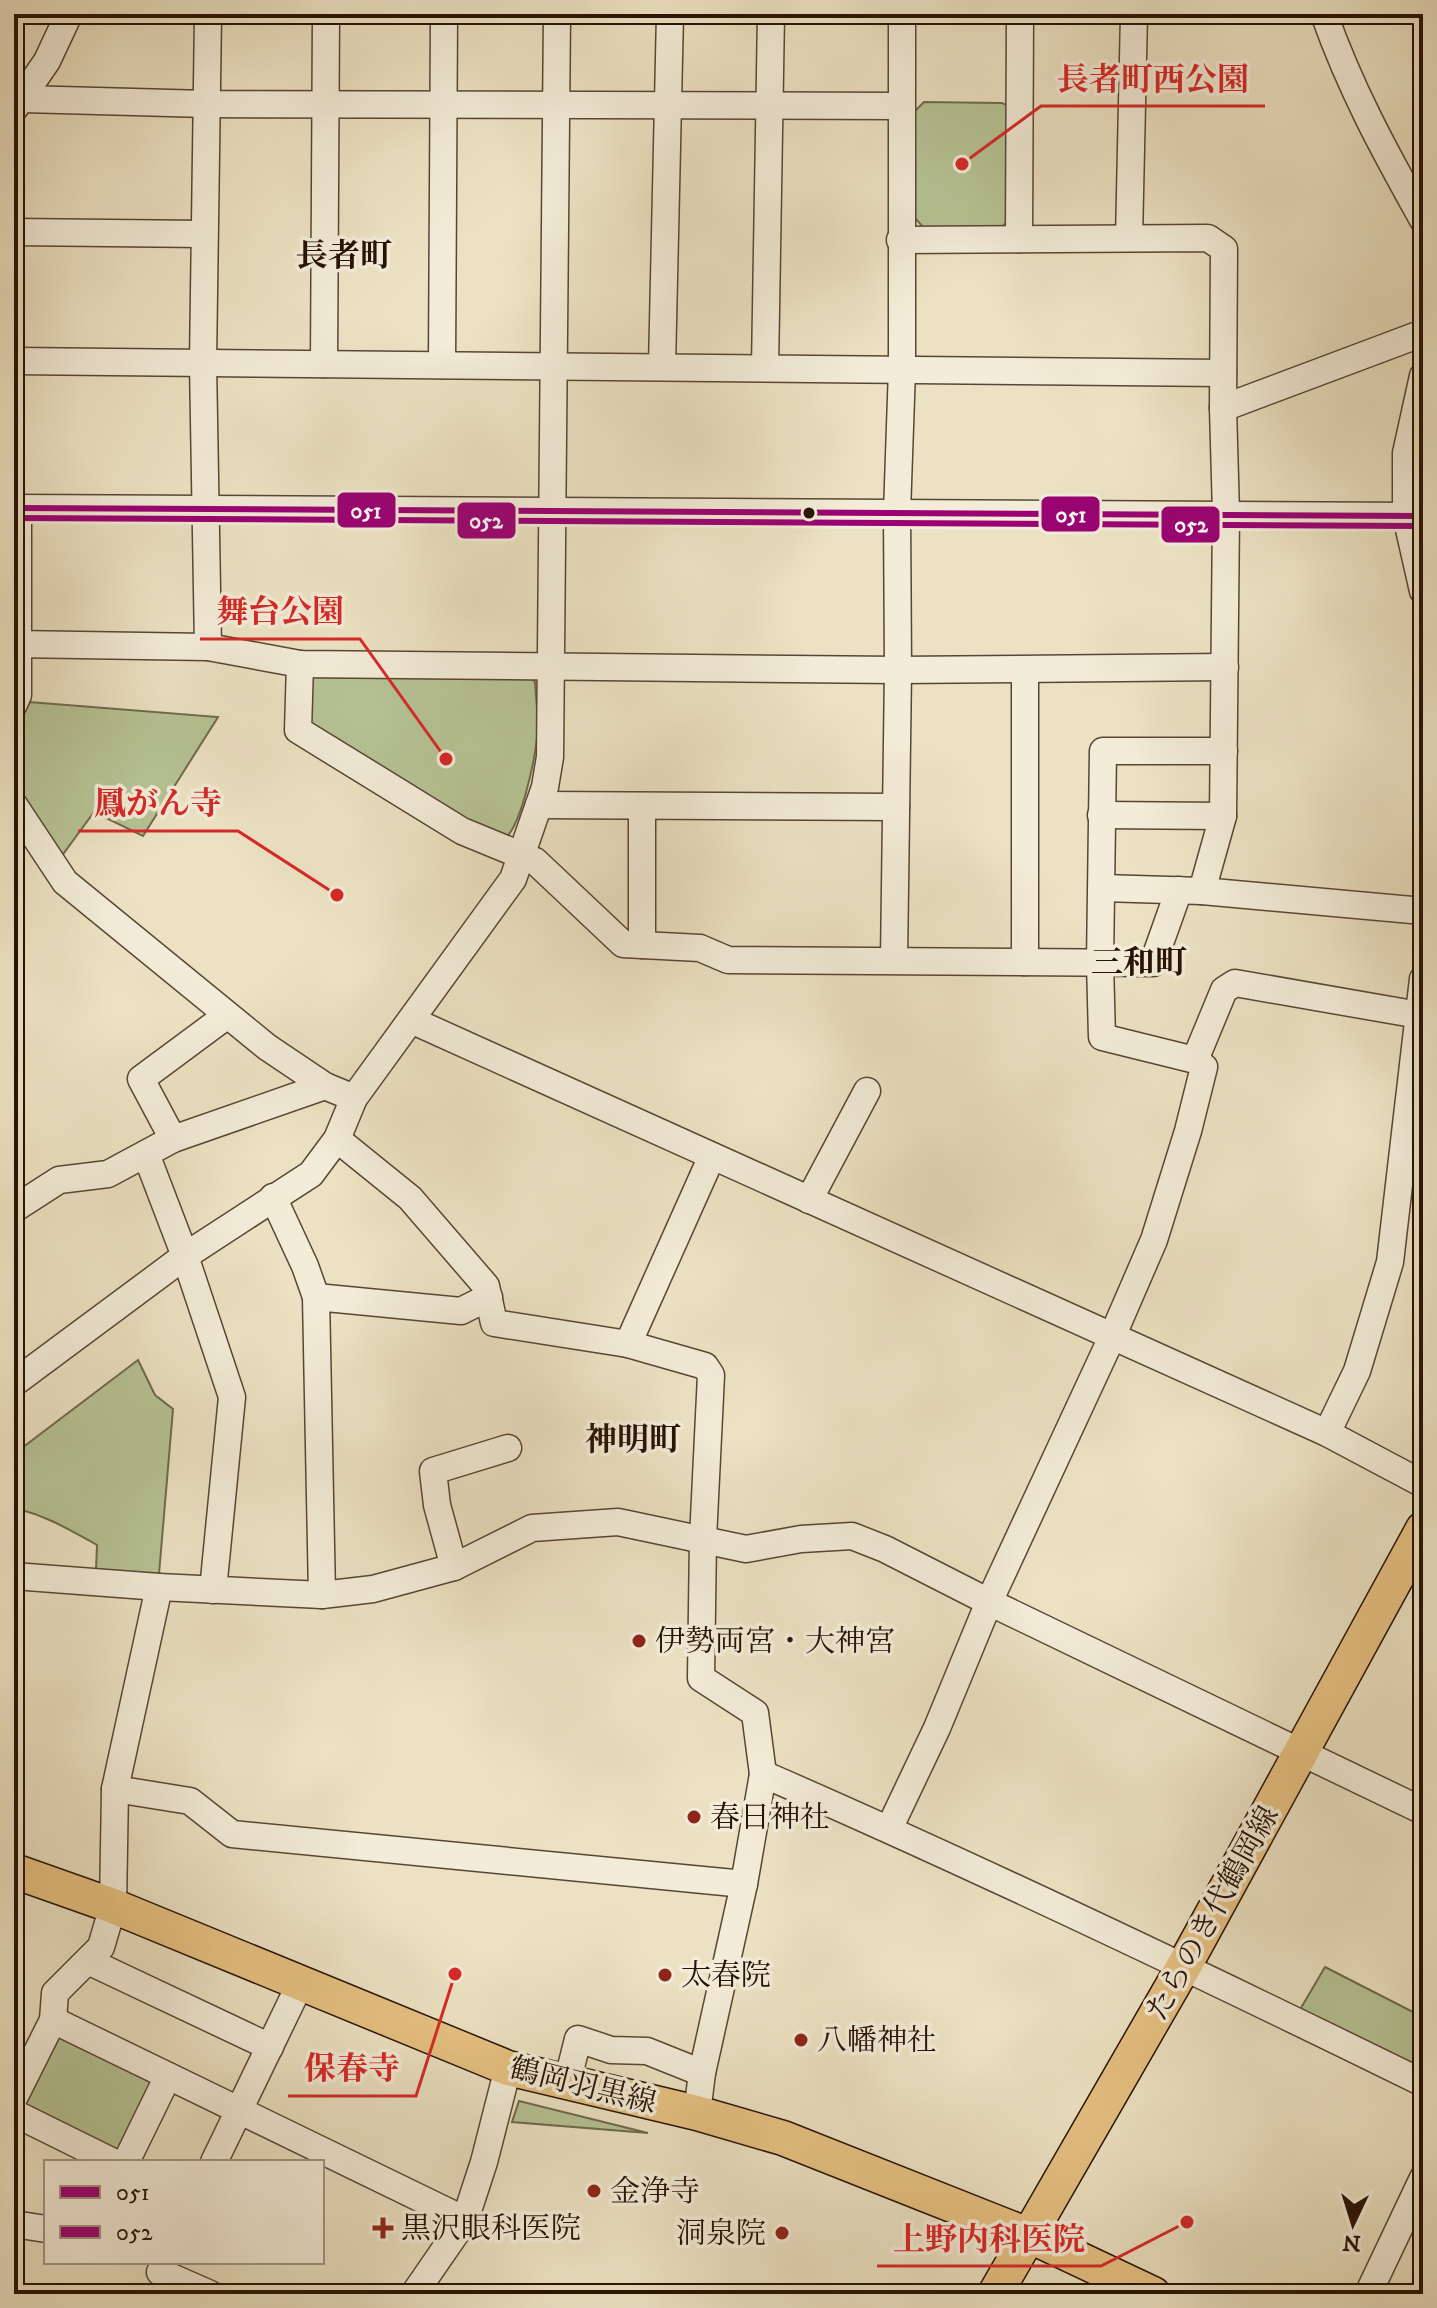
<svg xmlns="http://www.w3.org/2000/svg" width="1437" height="2308" font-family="'IM FELL DW Pica','Noto Serif JP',serif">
	<rect width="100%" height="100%" fill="#ece2c3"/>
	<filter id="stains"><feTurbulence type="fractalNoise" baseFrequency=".0025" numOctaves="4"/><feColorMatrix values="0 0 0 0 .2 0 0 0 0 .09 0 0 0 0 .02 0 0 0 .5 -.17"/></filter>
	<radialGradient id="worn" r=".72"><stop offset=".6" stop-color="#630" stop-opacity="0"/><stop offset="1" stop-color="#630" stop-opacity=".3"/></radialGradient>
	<g fill="#b6c395" stroke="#6e6a4d" stroke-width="2">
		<polygon points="924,102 1002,103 1011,107 1010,219 1001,228 924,228 914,217 914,112"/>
		<path d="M 316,672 L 528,675 L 535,682 C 536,700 539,721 537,739 C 534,762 521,829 503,840 L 308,727 L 308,678 Z"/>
		<polygon points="29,702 218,717 143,836 94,812 61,857 14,792 14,734"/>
		<path d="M 138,1360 L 155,1395 L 173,1409 L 159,1574 L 96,1570 L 97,1545 C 70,1530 45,1515 14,1508 L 14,1454 Z"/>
		<polygon points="1325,1967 1423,2017 1423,2079 1295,2018"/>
		<polygon points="56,2029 162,2079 122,2160 15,2108"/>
		<polygon points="519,2101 648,2133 512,2122"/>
	</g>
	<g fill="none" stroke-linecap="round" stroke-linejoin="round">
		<defs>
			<g id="minor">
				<path d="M 1324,14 C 1351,90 1384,150 1423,220"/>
				<polyline points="23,99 207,104 901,106"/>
				<polyline points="14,109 47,61 69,14"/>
				<polyline points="14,232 204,234"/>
				<polyline points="1129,238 1134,14"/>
				<polyline points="1019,239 1020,14"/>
				<polyline points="900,240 1208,238 1224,249 1223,408 1226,513 1223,816 1202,891"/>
				<polyline points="14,361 1223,373"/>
				<polyline points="324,364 326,14"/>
				<polyline points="442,365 444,14"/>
				<polyline points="662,367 670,14"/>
				<polyline points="765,368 771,14"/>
				<polyline points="1423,376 1406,453 1406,516 1423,591"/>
				<polyline points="1223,408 1423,333"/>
				<polyline points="14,508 1423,516"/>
				<polyline points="14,644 208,647 300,664 898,670 1225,667"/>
				<polyline points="208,647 203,363 208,14"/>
				<polyline points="300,664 298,730 462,831 535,861 623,944 700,948 728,960 1153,963 1179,890"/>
				<polyline points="1025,670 1025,962"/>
				<polyline points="14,704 18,695 18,508"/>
				<polyline points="14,805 65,882 267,1047 325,1086 354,1098"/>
				<polyline points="539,805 896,807"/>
				<polyline points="642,806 642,945"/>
				<polyline points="1101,815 1223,816"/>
				<polyline points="1102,888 1202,891 1423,911"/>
				<polyline points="894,960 898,670 897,513 902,369 902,14"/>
				<polyline points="411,1020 1327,1433 1423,1484"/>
				<polyline points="1195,1060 1224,990 1235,983 1419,1015"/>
				<polyline points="173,1139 141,1079 226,1016"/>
				<polyline points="337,1139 410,1198 486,1286 494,1323 628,1344 705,1366 711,1375 703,1539 701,1678 755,1713 763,1774 744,1884 702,2073 697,2113"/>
				<polyline points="146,1154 185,1256 232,1397 213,1590"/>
				<polyline points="273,1197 305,1266 316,1297"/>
				<polyline points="809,1200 867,1091"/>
				<polyline points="14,1209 59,1180 108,1174 173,1139 325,1086"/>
				<polyline points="628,1344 712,1156"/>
				<polyline points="14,1383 185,1256 311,1174 337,1139 354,1098 513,879 545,787 550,757 557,14"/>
				<polyline points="1327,1433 1357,1371 1390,1262 1423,979"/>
				<polyline points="454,1567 437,1505 433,1471 508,1448"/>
				<polyline points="14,1576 159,1587 322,1595 373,1589 454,1567 532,1528 618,1522 746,1549 801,1539 852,1536 885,1549 989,1602 1423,1811"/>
				<polyline points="322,1595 316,1297 461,1311 489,1297"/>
				<path d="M 763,1774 C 986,1871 1205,1976 1423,2083"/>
				<polyline points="115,1789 190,1801 232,1834 744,1884"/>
				<polyline points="889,1829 937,1728 989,1602 1112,1337 1154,1240 1188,1131 1204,1067 1195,1060 1102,1037 1100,963 1103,751 1224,751"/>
				<polyline points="88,1961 270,2047"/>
				<polyline points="53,2020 465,2220"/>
				<polyline points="567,2083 578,2039 611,2050 647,2051 702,2073"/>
				<polyline points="14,2098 53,2020 55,1993 101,1947 113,1906 115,1789 159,1587"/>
				<polyline points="14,2113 113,2162"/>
				<polyline points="126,2162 168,2076"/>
				<polyline points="214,2162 301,1982"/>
				<polyline points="14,2224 46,2229"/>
				<polyline points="160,2272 210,2294"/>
				<polyline points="414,2294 465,2220 484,2162 508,2068"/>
				<polyline points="1368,2294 1423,2178"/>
			</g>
			<g id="major">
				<polyline points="14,1871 113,1906 508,2068 697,2113 783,2138 1028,2235 1153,2294"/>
				<polyline points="995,2294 1184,1966 1423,1529"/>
			</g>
		</defs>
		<use href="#minor" stroke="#584634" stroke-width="29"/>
		<use href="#major" stroke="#271205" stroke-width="37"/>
		<use href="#minor" stroke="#f3ecd8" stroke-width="26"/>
		<use href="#major" stroke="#e6c182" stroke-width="34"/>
		<defs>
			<polyline id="bus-1" points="14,508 1423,516"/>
			<polyline id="bus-2" points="14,518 1423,526"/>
		</defs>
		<use href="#bus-1" stroke="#f3ecd8" stroke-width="12"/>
		<use href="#bus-2" stroke="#f3ecd8" stroke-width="12"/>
		<use href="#bus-1" stroke="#9a0273" stroke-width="6"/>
		<use href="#bus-2" stroke="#9a0273" stroke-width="6"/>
	</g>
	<circle fill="#271205" stroke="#f3ecd8" stroke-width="3" cx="809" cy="513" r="7"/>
	<g fill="#8f2418" stroke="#f3ecd8" stroke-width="3">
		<circle cx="639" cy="1641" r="8"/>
		<circle cx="694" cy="1817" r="8"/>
		<circle cx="665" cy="1975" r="8"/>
		<circle cx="801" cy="2040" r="8"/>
		<circle cx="594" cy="2191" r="8"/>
		<path d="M379 2216h8v8h8v8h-8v8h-8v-8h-8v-8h8z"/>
		<circle cx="782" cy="2233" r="8"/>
	</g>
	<g text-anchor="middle" stroke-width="7" stroke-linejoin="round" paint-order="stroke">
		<g font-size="30" fill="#271205" stroke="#f3ecd8" text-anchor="start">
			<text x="655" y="1651">伊勢両宮・大神宮</text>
			<text x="710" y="1827">春日神社</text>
			<text x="681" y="1985">太春院</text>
			<text x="817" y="2050">八幡神社</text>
			<text x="610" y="2201">金浄寺</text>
			<text x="401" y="2238">黒沢眼科医院</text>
			<text x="766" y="2243" text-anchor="end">洞泉院</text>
		</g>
		<g font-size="30" fill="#271205" stroke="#f3ecd8">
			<text transform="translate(1212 1913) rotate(-61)" y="10">たらのき代鶴岡線</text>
			<text transform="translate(583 2085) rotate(14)" y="10">鶴岡羽黒線</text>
		</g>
		<g font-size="32" font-weight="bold" fill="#271205" stroke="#f3ecd8">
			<text x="344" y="266">長者町</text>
			<text x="1139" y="973">三和町</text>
			<text x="633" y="1450">神明町</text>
		</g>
	</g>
	<path fill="none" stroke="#d62828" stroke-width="3" d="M962 164L1041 106H1265M446 759L360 639H200M337 895L238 831H78M455 1974L416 2096H288M1187 2222L1101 2266H877"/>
	<g fill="#d62828" stroke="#f3ecd8" stroke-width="3">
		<circle cx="962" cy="164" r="8"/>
		<circle cx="446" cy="759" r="8"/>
		<circle cx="337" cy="895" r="8"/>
		<circle cx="455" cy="1974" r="8"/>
		<circle cx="1187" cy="2222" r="8"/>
	</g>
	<g font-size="32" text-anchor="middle" font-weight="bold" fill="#d62828" stroke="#f3ecd8" stroke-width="7" stroke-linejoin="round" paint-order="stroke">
		<text x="1153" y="90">長者町西公園</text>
		<text x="280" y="622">舞台公園</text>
		<text x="158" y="814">鳳がん寺</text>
		<text x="352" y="2079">保春寺</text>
		<text x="989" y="2250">上野内科医院</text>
	</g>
	<g stroke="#f3ecd8" stroke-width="3">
		<rect x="336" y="491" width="61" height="38" rx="8" fill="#9a0273"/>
		<rect x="1040" y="495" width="61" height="38" rx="8" fill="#9a0273"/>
		<rect x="456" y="501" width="61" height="39" rx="8" fill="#9a0273"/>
		<rect x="1160" y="505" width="61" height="39" rx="8" fill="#9a0273"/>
	</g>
	<g font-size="22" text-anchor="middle" font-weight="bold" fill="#fff">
		<text x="366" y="518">051</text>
		<text x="1071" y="522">051</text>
		<text x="486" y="528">052</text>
		<text x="1191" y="532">052</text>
	</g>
	<rect width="1437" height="2308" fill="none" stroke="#ece2c3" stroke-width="48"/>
	<rect x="16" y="16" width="1405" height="2276" fill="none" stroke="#271205" stroke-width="4"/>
	<rect x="24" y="24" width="1389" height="2260" fill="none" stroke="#271205" stroke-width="2"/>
	<rect x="44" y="2160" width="280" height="104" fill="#f3ecd8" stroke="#a19584" stroke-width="2"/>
	<rect x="60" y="2186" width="40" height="12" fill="#9a0273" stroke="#a19584" stroke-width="2"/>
	<text x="116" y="2200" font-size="24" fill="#271205">051</text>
	<rect x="60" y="2226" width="40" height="12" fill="#9a0273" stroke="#a19584" stroke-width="2"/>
	<text x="116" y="2240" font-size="24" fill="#271205">052</text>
	<g transform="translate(1353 2224) rotate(184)" stroke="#f3ecd8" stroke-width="6" paint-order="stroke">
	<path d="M0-6L14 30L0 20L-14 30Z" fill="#271205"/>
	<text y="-12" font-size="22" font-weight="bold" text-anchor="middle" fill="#271205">N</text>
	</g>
	<rect width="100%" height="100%" filter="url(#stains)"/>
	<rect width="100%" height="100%" fill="url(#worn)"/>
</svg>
